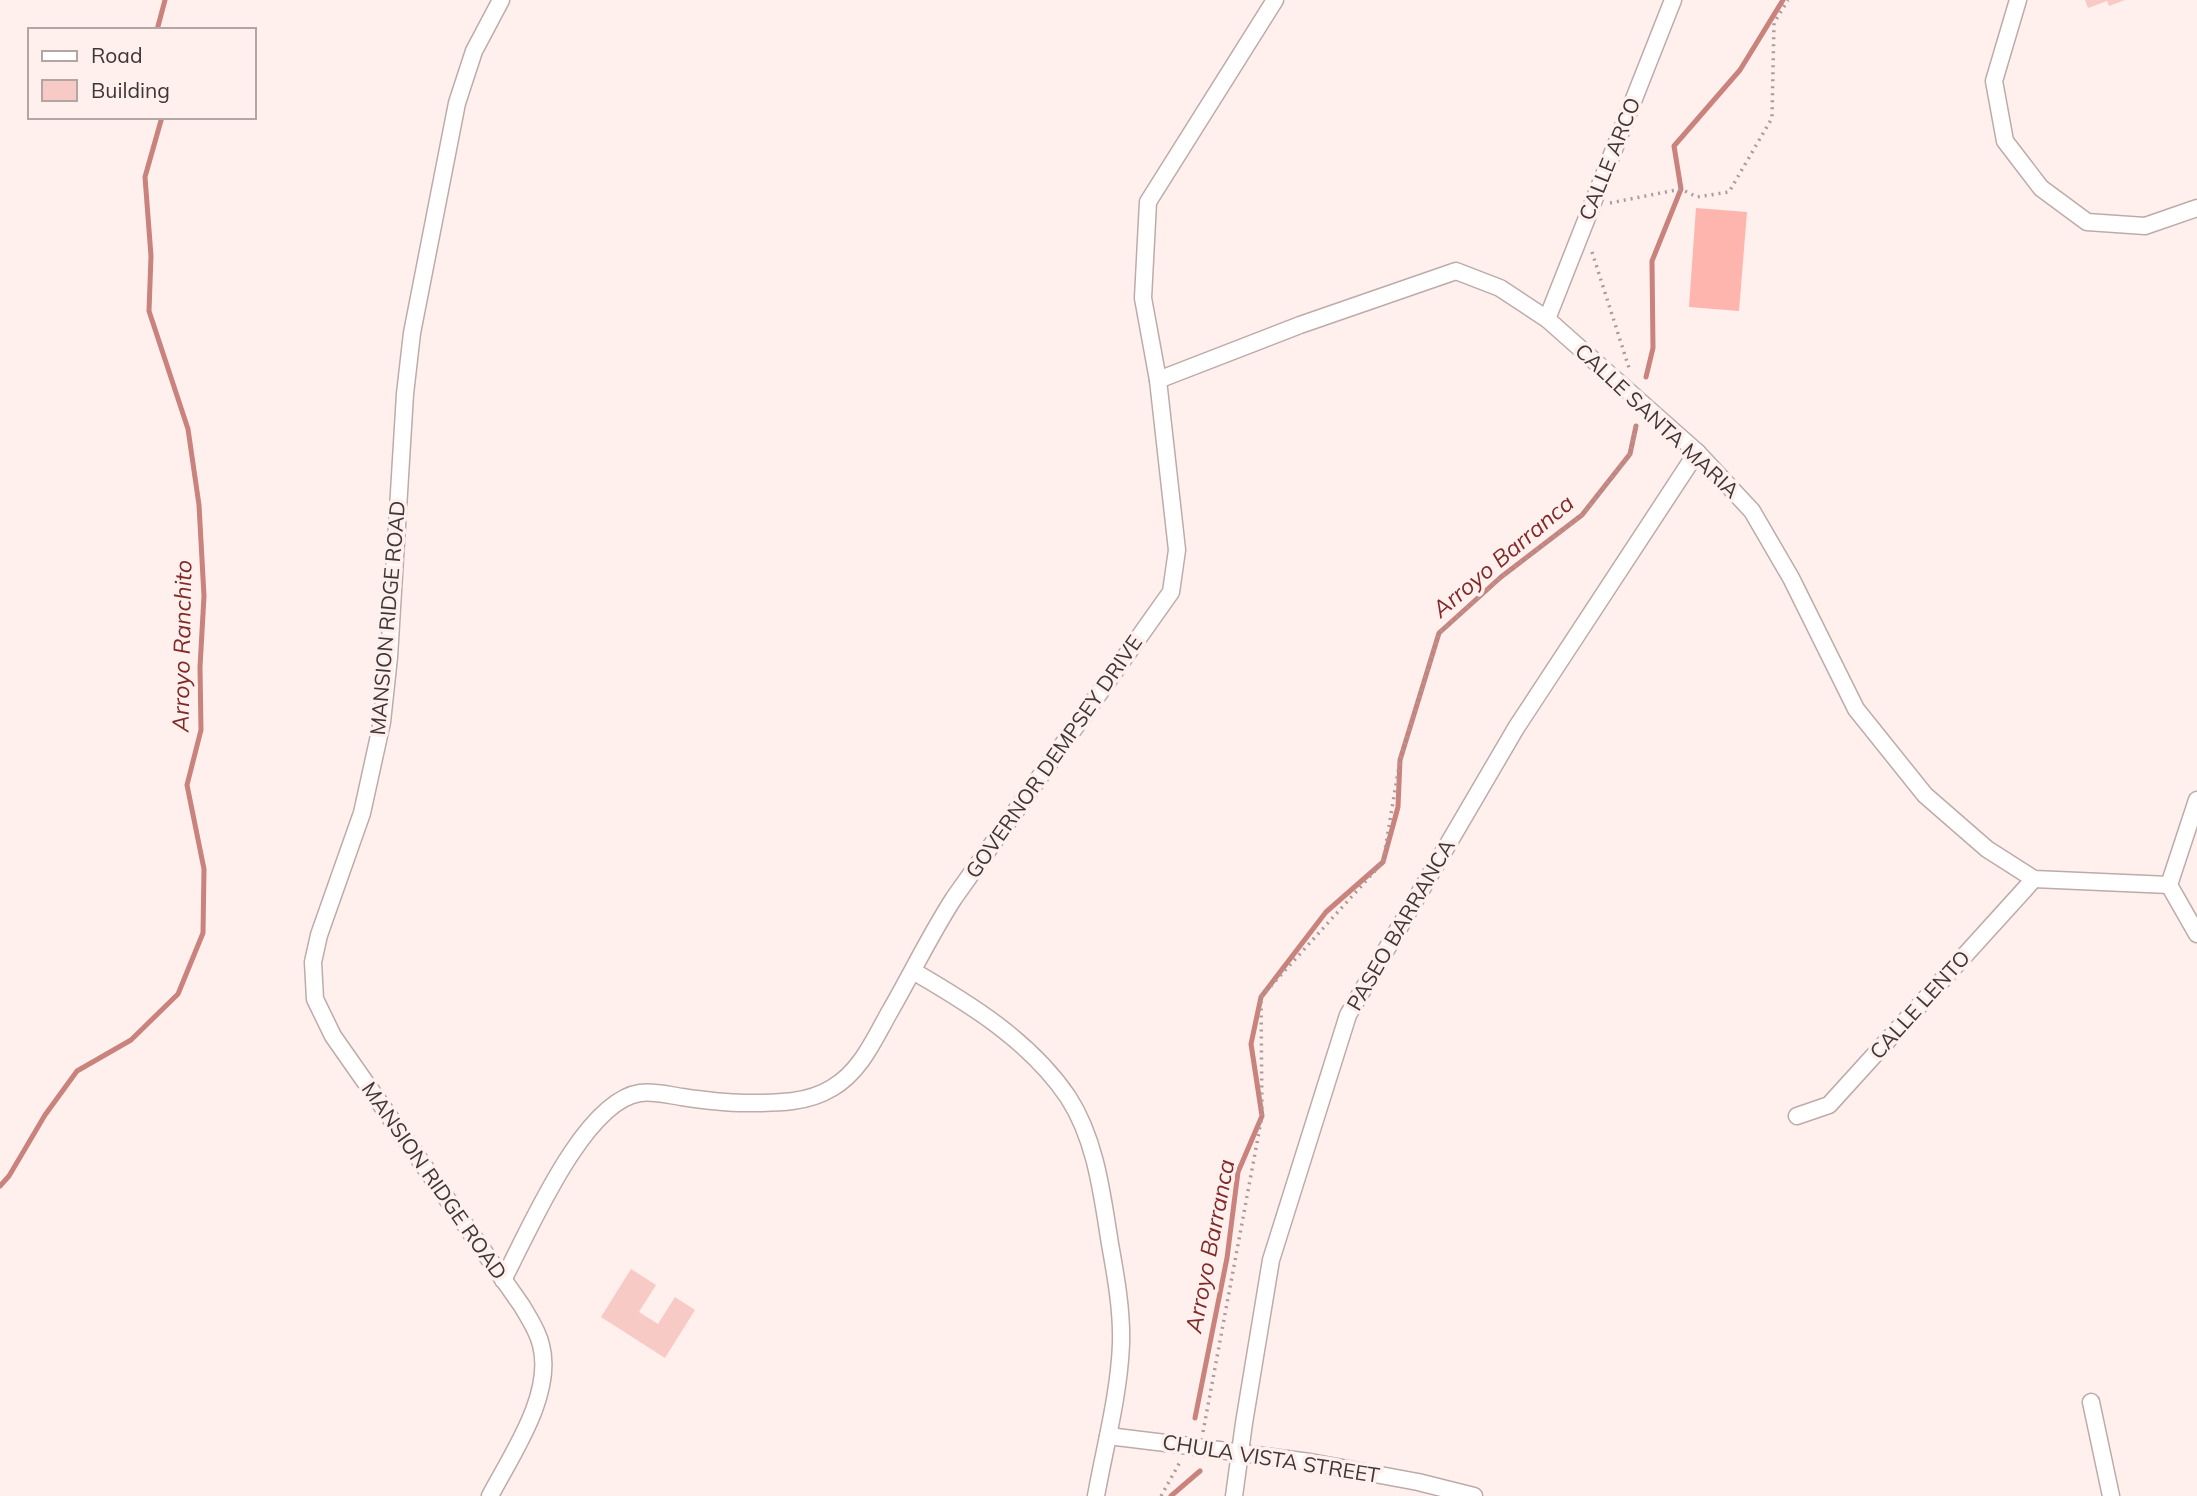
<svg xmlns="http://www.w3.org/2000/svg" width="2197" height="1496" font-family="Mulish,sans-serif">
	<rect width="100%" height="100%" fill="#fff0ee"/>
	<polygon fill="#fdb5ae" points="1696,208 1747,212 1739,311 1689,307"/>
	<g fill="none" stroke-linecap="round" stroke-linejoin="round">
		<g stroke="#c9827c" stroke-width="5">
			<polyline points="157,30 165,0"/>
			<polyline points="1646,377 1653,348 1652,261 1681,189 1674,146 1740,70 1783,0"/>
			<polyline points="0,1186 9,1176 45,1115 77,1071 131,1040 178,994 203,933 204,869 187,785 201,730 200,667 204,596 199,505 188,429 149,311 151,256 145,177 162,117"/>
			<polyline points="1195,1418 1227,1258 1238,1172 1262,1116 1251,1044 1261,997 1326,912 1383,862 1398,807 1400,760 1439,633 1501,577 1582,515 1630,454 1636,426"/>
			<polyline points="1171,1496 1200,1471"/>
		</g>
	</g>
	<g fill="#f8cac5">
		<polygon points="2085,0 2125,0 2109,6 2107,1 2088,8"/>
		<polygon points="631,1269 656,1285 639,1312 658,1324 675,1297 695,1310 665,1358 601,1317"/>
	</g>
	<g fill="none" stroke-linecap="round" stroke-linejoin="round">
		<defs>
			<g id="minor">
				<polyline points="2018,0 1994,81 2005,141 2041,188 2087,222 2145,226 2197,208"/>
				<polyline points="1547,319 1673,0"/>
				<polyline points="1158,380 1300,325 1456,271 1500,288 1547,319 1697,452 1752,511 1791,578 1856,709 1925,795 1987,849 2034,879 2169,885"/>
				<polyline points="2197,800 2169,885 2197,934"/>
				<path d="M 913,971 C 970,1004 1030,1041 1068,1097 C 1096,1140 1102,1194 1110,1244 C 1116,1277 1122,1311 1121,1344 C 1119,1395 1105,1446 1096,1496"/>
				<polyline points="1797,1116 1829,1105 2034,879"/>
				<path d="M 503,1280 C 528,1233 583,1101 640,1093 C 654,1091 668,1095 682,1097 C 702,1100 724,1103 745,1103 C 774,1103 806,1104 832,1088 C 860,1072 874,1040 889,1013 C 911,975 930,935 954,898 L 1171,592 L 1177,550 L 1158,380 L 1143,298 L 1148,202 L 1275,0"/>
				<polyline points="2091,1402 2111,1496"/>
				<polyline points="1108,1436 1182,1445"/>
				<polyline points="1204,1448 1310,1462 1418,1482 1474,1496"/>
				<path d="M 490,1496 C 512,1454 554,1394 541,1345 C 538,1331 529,1318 522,1306 L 333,1036 L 315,999 L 313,962 L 319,935 L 362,813 L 382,722 L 389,657 L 405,394 L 412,333 L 457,103 L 474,51 L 501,0"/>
				<polyline points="1234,1496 1244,1423 1271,1260 1348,1015 1516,728 1697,452"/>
			</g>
		</defs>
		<use href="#minor" stroke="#bdaba9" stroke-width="19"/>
		<g stroke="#a79c9a" stroke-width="3.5" stroke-dasharray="2 5" stroke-linecap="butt">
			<polyline points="1610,203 1681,189 1697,197 1729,192 1772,118 1774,23 1788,0"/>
			<polyline points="1592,252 1630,371"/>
			<polyline points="1203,1432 1262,1116 1261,997 1383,862 1400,760 1439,633 1501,577 1582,515 1630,454 1637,422"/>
			<polyline points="1161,1496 1180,1462"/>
		</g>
		<use href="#minor" stroke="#fff" stroke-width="16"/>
		<defs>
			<polyline id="minor-bridge" points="1182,1445 1204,1448"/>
		</defs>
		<use href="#minor-bridge" stroke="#bdaba9" stroke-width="19" stroke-linecap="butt"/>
		<use href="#minor-bridge" stroke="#fff" stroke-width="16"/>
	</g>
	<g text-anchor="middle" stroke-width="7" stroke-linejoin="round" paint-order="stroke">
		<g font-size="21" fill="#3e3736" stroke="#fff0ee">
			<text transform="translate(1610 159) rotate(-68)" y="7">CALLE ARCO</text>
			<text transform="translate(1657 421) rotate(43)" y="7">CALLE SANTA MARIA</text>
			<text transform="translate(388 618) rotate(-85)" y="7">MANSION RIDGE ROAD</text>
			<text transform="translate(1054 757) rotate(-55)" y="7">GOVERNOR DEMPSEY DRIVE</text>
			<text transform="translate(1401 925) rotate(-60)" y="7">PASEO BARRANCA</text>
			<text transform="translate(1920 1005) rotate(-48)" y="7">CALLE LENTO</text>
			<text transform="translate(434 1181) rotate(55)" y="7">MANSION RIDGE ROAD</text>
			<text transform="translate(1271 1459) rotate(9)" y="7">CHULA VISTA STREET</text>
		</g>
		<g font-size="23" font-style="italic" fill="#802b28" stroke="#fff0ee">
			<text transform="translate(1503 556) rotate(-40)" y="8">Arroyo Barranca</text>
			<text transform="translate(182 646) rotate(-89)" y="8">Arroyo Ranchito</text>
			<text transform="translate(1210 1246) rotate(-79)" y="8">Arroyo Barranca</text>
		</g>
	</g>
	<rect x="28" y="28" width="228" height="91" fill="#fff0ee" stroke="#b2a6a4" stroke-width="2"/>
	<rect x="42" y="51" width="35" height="10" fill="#ffffff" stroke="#b2a6a4" stroke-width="2"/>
	<text x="91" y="63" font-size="21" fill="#3e3736">Road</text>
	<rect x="42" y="80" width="35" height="21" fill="#f8cac5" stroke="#b2a6a4" stroke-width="2"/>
	<text x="91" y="98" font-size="21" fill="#3e3736">Building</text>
</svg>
